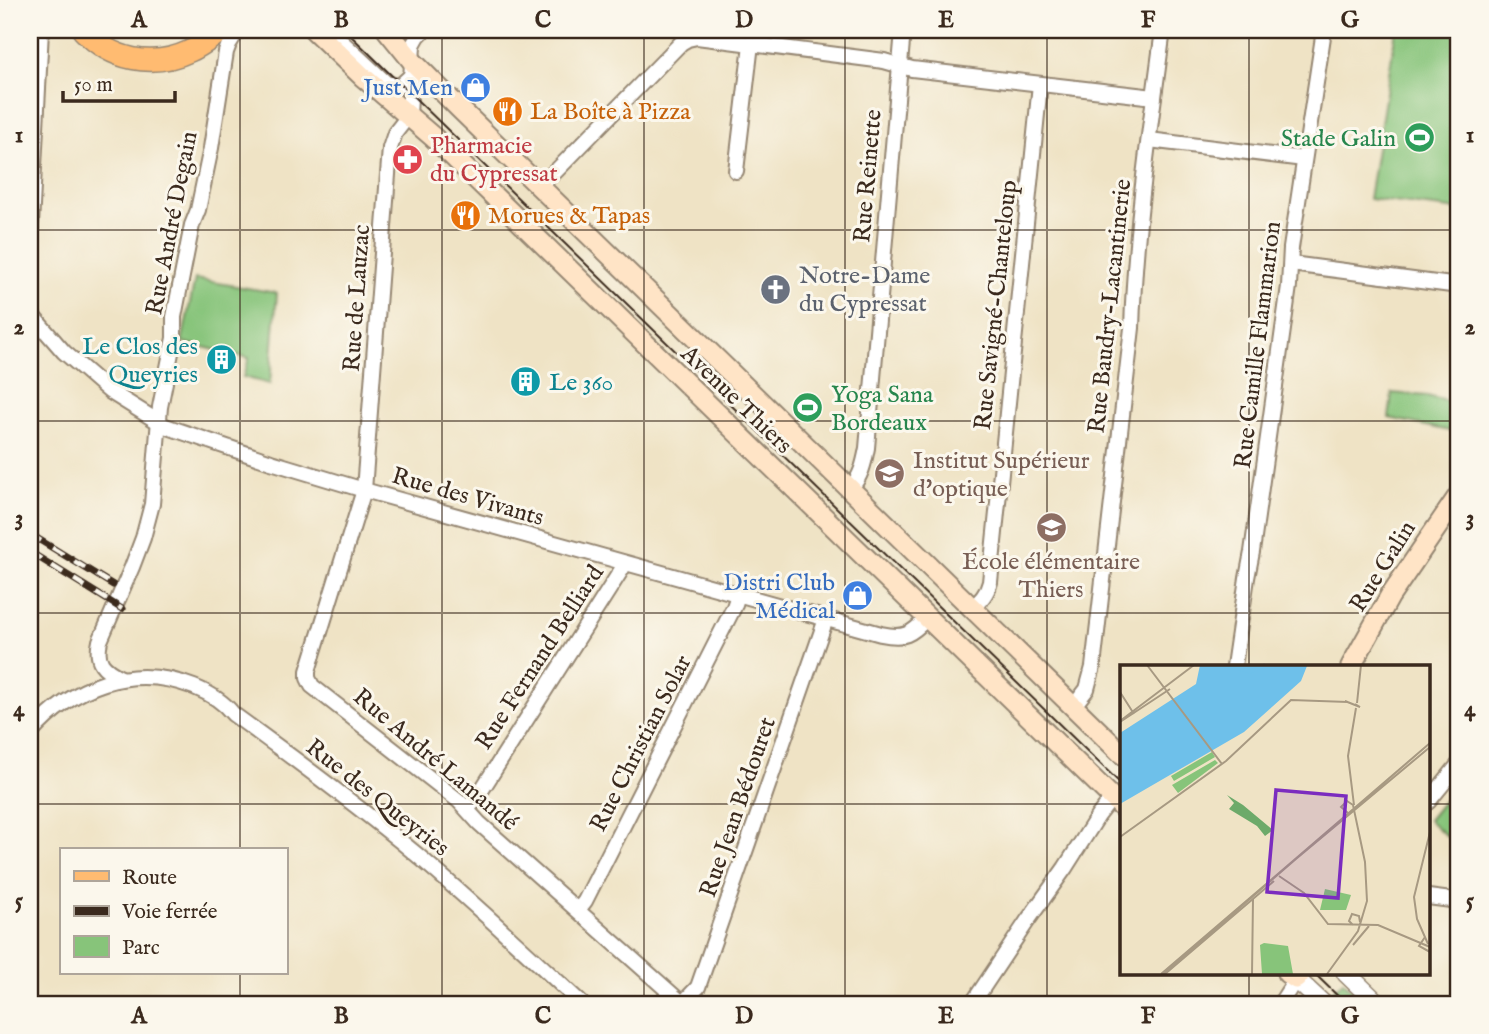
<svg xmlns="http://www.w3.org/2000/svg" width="1489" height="1034" font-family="'IM FELL English',serif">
	<rect width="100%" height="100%" fill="#fbf7ec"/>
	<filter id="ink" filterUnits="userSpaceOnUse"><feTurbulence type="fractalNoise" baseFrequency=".0143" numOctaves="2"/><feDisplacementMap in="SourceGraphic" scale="14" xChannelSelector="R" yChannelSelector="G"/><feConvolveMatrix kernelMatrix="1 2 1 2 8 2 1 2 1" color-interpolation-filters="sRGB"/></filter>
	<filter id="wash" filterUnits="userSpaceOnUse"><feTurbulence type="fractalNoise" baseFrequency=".00686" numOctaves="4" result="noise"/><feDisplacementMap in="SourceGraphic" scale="28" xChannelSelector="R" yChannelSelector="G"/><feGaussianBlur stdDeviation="1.57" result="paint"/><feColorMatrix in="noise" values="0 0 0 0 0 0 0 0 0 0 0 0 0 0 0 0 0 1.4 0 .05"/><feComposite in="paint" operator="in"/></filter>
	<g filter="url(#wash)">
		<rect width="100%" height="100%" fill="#efe3c5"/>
		<g fill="#87c47a" stroke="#61774c" stroke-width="2">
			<polygon points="1396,30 1459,30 1459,210 1369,199"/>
			<polygon points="195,279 277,293 270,384 243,377 249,358 182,342"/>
			<polygon points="1392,393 1427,396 1459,404 1459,433 1389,418"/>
			<polygon points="1457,784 1459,786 1458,846 1428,820"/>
			<polygon points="1343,981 1368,1004 1333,1004 1326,997"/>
		</g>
	</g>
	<g filter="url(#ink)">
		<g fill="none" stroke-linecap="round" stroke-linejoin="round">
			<defs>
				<g id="minor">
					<polyline points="329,30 386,83 398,86 402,84 413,74"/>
					<polyline points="424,30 418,36 413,45 409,115 395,133 390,148 364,490 308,671 308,678 312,686 459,801 479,823 683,1004"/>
					<polyline points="1149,140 1304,159"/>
					<polyline points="736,171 751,44"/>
					<polyline points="538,186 556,171 681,43 688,39 697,37 884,61 912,69 1154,97"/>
					<polyline points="30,245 41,30"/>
					<polyline points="1291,264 1459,286"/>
					<path d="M 30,313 L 64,352 L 109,391 L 165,426 L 271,462 L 364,490 L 881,634 C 904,639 911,635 927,618"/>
					<path d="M 850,489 C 861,477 864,464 867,448 L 903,30"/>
					<path d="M 972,608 C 981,600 987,594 990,582 L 1040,84"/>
					<polyline points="1234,666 1247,578 1252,552 1289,286 1291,248 1324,30"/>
					<path d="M 121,678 C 103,669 95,662 100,641 L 132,567 L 143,538 L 152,504 L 160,407 L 174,338 L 174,317 L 192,225 L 198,210 L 211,148 L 226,52 L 229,44 L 238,30"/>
					<path d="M 1073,707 L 1087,689 L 1093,667 L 1132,328 C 1135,228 1150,128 1163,30"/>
					<path d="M 30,734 C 72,686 131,662 194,687 C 209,693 223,701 233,714 C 295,759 357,805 416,854 C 473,902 527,953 582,1004"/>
					<polyline points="1428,802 1459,764"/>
					<polyline points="467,808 474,802 622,569 624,563"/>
					<polyline points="1428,897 1459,901"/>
					<polyline points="578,910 585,901 734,607 738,595"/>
					<polyline points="682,1004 698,987 826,619"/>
					<polyline points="972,1004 1028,920 1065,868 1098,816 1112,798"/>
					<polyline points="1280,1004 1296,979"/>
				</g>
				<g id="tertiary">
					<polyline points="1346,973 1378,1004"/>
					<polyline points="1296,979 1323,1004"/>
				</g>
				<g id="secondary">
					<polyline points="314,30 362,76 433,137 1122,807"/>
					<polyline points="387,30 413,62 460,109 1122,754"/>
					<polyline points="1351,666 1390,596 1459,495"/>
					<polyline points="1287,973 1296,979 1301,973"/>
				</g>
				<path id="primary" d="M 83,30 C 111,60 152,69 190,51 C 202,46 212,37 223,30"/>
			</defs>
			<use href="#minor" stroke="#958672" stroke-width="18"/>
			<use href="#tertiary" stroke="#958672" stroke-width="21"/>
			<use href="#secondary" stroke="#958672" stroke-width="23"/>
			<use href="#primary" stroke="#958672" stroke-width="24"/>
			<use href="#minor" stroke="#fff" stroke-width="14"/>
			<use href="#tertiary" stroke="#fff" stroke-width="18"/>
			<use href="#secondary" stroke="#ffe4c6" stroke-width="19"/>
			<use href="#primary" stroke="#ffbb71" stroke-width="21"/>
			<g stroke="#3b2a1e" stroke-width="2">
				<polyline points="345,30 1122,785"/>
				<polyline points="1314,973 1346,1004"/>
			</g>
			<defs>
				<g id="rail">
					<polyline points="30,534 113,585"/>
					<polyline points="30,552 122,609"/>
				</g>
			</defs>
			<use href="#rail" stroke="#3b2a1e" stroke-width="7"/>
			<use href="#rail" stroke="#fbf7ec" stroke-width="4.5" stroke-dasharray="13" stroke-linecap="butt"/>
		</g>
	</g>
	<path fill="none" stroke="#3b2a1e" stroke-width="2" stroke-opacity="0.55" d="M 240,30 L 240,850M 442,30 L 442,1004M 644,30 L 644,1004M 845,30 L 845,1004M 1047,30 L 1047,1004M 1249,30 L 1249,666M 30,230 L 1459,230M 30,421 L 1459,421M 30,613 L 1459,613M 30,804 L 1122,804M 1428,804 L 1459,804M 240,973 L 240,1004M 1249,973 L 1249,1004"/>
	<defs>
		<symbol id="shop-disc" viewBox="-11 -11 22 22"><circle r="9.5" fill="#3f7fe0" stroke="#fbf7ec"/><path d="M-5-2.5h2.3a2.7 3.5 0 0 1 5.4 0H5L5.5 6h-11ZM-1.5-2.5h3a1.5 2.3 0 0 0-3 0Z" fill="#fff"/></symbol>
		<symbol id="restaurant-disc" viewBox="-11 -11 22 22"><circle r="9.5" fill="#e8710a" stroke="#fbf7ec"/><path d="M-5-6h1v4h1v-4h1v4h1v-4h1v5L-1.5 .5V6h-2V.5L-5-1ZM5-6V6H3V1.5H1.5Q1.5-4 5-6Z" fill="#fff"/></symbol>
		<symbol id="stadium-disc" viewBox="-11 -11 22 22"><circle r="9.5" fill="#2e9e5b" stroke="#fbf7ec"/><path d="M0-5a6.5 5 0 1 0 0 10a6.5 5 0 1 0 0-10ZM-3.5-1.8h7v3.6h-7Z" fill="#fff"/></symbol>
		<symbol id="pharmacy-disc" viewBox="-11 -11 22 22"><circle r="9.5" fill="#e0444e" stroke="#fbf7ec"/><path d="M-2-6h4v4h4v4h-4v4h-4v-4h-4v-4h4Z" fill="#fff"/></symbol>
		<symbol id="church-disc" viewBox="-11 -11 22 22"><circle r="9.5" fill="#6b7280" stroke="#fbf7ec"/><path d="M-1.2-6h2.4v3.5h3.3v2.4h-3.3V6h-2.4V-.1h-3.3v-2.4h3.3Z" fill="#fff"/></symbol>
		<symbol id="building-disc" viewBox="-11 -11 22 22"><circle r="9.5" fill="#0f9aa8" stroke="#fbf7ec"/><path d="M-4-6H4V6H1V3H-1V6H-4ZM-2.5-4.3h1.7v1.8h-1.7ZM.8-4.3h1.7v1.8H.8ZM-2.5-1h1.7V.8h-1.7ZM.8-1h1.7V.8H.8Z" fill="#fff"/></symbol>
		<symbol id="university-disc" viewBox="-11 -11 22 22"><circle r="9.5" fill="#8d6e63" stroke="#fbf7ec"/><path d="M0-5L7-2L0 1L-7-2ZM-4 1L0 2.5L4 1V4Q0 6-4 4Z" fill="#fff"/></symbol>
		<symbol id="school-disc" viewBox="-11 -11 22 22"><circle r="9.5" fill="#8d6e63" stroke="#fbf7ec"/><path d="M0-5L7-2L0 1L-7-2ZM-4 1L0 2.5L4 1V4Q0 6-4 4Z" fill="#fff"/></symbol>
	</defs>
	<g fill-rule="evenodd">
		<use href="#shop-disc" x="458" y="70" width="35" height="35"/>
		<use href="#restaurant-disc" x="490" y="94" width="35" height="35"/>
		<use href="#stadium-disc" x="1402" y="120" width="35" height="35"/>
		<use href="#pharmacy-disc" x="390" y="142" width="35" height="35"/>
		<use href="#restaurant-disc" x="448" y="198" width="35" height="35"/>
		<use href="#church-disc" x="758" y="272" width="35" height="35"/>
		<use href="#building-disc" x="204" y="342" width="35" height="35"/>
		<use href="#building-disc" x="508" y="364" width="35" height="35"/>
		<use href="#stadium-disc" x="790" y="390" width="35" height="35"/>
		<use href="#university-disc" x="872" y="456" width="35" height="35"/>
		<use href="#school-disc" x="1034" y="510" width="35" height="35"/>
		<use href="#shop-disc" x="840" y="578" width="35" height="35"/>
	</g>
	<g text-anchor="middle" stroke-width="6" stroke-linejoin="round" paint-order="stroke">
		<g font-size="24" fill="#366cbe" stroke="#fbf7ec" text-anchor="end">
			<text x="453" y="95">Just Men</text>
			<text x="835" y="590">Distri Club<tspan x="835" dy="28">Médical</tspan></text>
		</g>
		<g font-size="24" fill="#c56008" stroke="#fbf7ec" text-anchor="start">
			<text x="530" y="119">La Boîte à Pizza</text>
			<text x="488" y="223">Morues &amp; Tapas</text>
		</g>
		<g font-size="24" fill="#27864d" stroke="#fbf7ec" text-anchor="end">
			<text x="1396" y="146">Stade Galin</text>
			<text x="831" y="402" text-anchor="start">Yoga Sana<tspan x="831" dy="28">Bordeaux</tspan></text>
		</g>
		<g font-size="24" fill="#be3a42" stroke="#fbf7ec" text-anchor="start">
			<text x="430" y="153">Pharmacie<tspan x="430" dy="28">du Cypressat</tspan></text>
		</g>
		<g font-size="24" fill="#3b2a1e" stroke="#fbf7ec">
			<text transform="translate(867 176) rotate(-85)" y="8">Rue Reinette</text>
			<text transform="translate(171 223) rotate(-79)" y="8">Rue André Degain</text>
			<text transform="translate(356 298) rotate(-86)" y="8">Rue de Lauzac</text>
			<text transform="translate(995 305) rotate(-84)" y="8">Rue Savigné-Chanteloup</text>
			<text transform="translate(1109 306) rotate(-84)" y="8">Rue Baudry-Lacantinerie</text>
			<text transform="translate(1257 345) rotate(-83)" y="8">Rue Camille Flammarion</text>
			<text transform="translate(737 399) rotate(44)" y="8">Avenue Thiers</text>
			<text transform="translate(468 496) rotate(16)" y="8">Rue des Vivants</text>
			<text transform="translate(1382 566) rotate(-58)" y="8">Rue Galin</text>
			<text transform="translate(539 657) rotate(-57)" y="8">Rue Fernand Belliard</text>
			<text transform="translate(640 743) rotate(-63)" y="8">Rue Christian Solar</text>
			<text transform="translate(436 759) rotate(40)" y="8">Rue André Lamandé</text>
			<text transform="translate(378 797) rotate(38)" y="8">Rue des Queyries</text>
			<text transform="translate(737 807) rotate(-71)" y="8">Rue Jean Bédouret</text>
		</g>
		<g font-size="24" fill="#5b616d" stroke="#fbf7ec" text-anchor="start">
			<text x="799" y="283">Notre-Dame<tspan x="799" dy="28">du Cypressat</tspan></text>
		</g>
		<g font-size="24" fill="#0d838f" stroke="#fbf7ec" text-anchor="end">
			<text x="198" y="354">Le Clos des<tspan x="198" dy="28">Queyries</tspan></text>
			<text x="549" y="390" text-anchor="start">Le 360</text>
		</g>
		<g font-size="24" fill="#785e54" stroke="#fbf7ec" text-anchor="start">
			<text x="913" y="468">Institut Supérieur<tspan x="913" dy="28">d'optique</tspan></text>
			<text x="1051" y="569" text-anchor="middle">École élémentaire<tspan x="1051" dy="28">Thiers</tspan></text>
		</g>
	</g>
	<g transform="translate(1120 665)">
		<rect width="310" height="310" fill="#efe3c5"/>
		<path d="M 92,87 L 95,92 L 54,116 L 51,111 ZM 95,95 L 98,98 L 58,128 L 52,120 ZM 205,224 L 231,230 L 226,245 L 200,245 ZM 144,278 L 168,281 L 173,309 L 142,309 L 140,280 Z" fill="#87c47a"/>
		<path d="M 107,130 L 123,140 L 153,165 L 145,171 L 137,161 L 109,144 L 114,138 Z" fill="#6daa6a"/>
		<path d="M 80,0 L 193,0 L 187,1 L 181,16 L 124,67 L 0,139 L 0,68 L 76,19 Z" fill="#6ec0ea"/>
		<path fill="none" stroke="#6ec0ea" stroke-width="3.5" d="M 110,1 L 130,7 L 145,0"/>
		<path fill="none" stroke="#a79982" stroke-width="2" d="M 27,0 L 102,99M 0,27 L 14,49M 225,36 L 240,42 L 235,39M 237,38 L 241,0M 0,56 L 74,0M 0,57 L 50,24M 310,78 L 152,214 L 310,82M 234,140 L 228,91 L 236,43M 0,172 L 106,96 L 171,35 L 228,37M 159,211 L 184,228 L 208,259 L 258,260 L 310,282M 233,260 L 229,256 L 232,249 L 239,251 L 240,257M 305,272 L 299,281 L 310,287M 308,279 L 297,254 L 294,232 L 310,167M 233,280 L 249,261M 41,309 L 152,214M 43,309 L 310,78M 45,309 L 154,216M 132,309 L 133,234M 207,309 L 238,266 L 247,236 L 245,197 L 233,140 L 227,136 L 221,142 L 228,148"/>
		<path fill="#7b2cbf" fill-opacity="0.15" stroke="#7b2cbf" stroke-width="3.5" d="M 156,125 L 226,131 L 218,233 L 147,227 Z"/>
		<rect width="310" height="310" fill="none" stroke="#3b2a1e" stroke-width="3.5"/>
	</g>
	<rect width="1489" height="1034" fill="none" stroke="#fbf7ec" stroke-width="77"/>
	<rect x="60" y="848" width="228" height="126" fill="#fbf7ec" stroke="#aea59a" stroke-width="2"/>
	<rect x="74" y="871" width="35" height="10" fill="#ffbb71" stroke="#aea59a" stroke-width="2"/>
	<text x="122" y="884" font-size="21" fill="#3b2a1e">Route</text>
	<rect x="74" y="906" width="35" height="10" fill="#3b2a1e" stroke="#aea59a" stroke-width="2"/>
	<text x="122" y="918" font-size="21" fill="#3b2a1e">Voie ferrée</text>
	<rect x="74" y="936" width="35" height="21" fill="#87c47a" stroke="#aea59a" stroke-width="2"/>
	<text x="122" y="954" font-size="21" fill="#3b2a1e">Parc</text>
	<path d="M63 91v10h112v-10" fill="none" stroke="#3b2a1e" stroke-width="3.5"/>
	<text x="74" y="91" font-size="21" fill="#3b2a1e" stroke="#fbf7ec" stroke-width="5" paint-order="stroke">50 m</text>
	<rect x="38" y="38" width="1412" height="958" fill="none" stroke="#3b2a1e" stroke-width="2.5"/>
	<g font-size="23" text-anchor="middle" font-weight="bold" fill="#3b2a1e">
		<text x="139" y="27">A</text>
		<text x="341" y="27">B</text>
		<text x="543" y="27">C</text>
		<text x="744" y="27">D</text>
		<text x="946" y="27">E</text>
		<text x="1148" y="27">F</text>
		<text x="1350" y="27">G</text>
		<text x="19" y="142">1</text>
		<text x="1470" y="142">1</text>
		<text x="19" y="334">2</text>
		<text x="1470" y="334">2</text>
		<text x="19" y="525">3</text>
		<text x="1470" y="525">3</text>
		<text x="19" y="716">4</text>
		<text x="1470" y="716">4</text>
		<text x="19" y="908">5</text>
		<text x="1470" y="908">5</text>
		<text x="139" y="1023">A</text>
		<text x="341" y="1023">B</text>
		<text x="543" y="1023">C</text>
		<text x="744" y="1023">D</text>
		<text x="946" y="1023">E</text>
		<text x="1148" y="1023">F</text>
		<text x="1350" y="1023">G</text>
	</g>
</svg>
